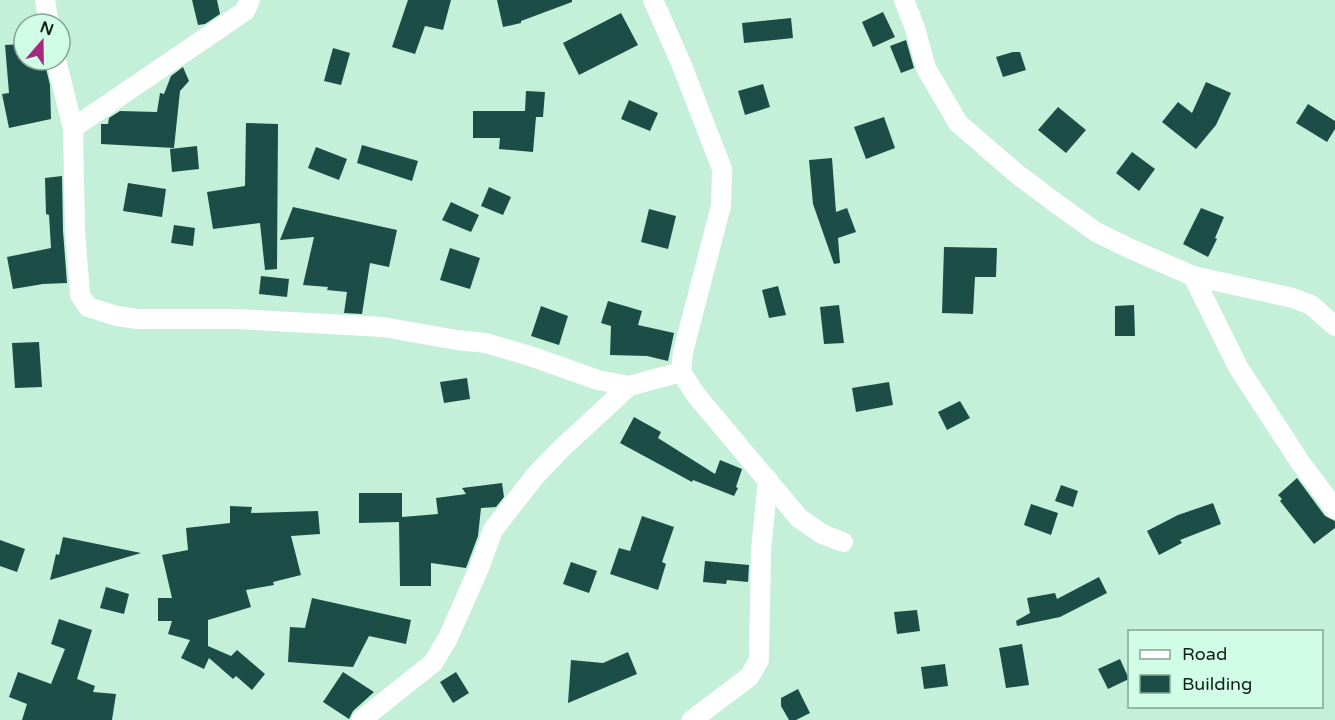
<svg xmlns="http://www.w3.org/2000/svg" width="1335" height="720" font-family="'Varela Round',sans-serif">
	<rect width="100%" height="100%" fill="#c4efd9"/>
	<g fill="#1d4d47">
		<polygon points="192,0 217,0 220,14 205,24 198,25"/>
		<polygon points="408,0 451,0 443,30 425,26 415,54 392,47"/>
		<polygon points="497,0 572,0 572,2 521,21 521,23 503,27"/>
		<polygon points="883,12 895,37 873,47 862,22"/>
		<polygon points="621,13 638,45 579,75 563,43"/>
		<polygon points="791,18 793,38 744,43 742,23"/>
		<polygon points="906,40 914,68 901,73 890,46"/>
		<polygon points="24,44 24,60 44,60 50,85 51,119 9,128 2,94 9,93 5,45"/>
		<polygon points="333,48 350,53 341,85 324,81"/>
		<polygon points="1013,52 1020,52 1026,70 1003,77 996,57"/>
		<polygon points="183,67 189,81 180,91 174,148 101,144 101,124 108,124 109,118 120,111 157,112 160,93 164,94 171,76"/>
		<polygon points="1206,82 1231,93 1216,125 1196,149 1162,122 1178,102 1192,113"/>
		<polygon points="763,84 770,107 745,115 738,91"/>
		<polygon points="526,91 545,92 543,117 536,117 533,152 499,149 500,138 473,138 473,111 525,111"/>
		<polygon points="629,100 658,113 650,131 621,119"/>
		<polygon points="1308,104 1335,121 1335,129 1327,142 1296,123"/>
		<polygon points="1058,107 1086,130 1066,153 1038,130"/>
		<polygon points="884,117 895,148 866,159 854,127"/>
		<polygon points="246,123 278,124 277,269 265,270 260,223 213,229 207,192 245,186"/>
		<polygon points="362,145 418,161 412,181 357,163"/>
		<polygon points="197,146 199,169 172,172 170,149"/>
		<polygon points="316,147 347,159 339,180 308,168"/>
		<polygon points="1132,152 1155,169 1139,191 1116,173"/>
		<polygon points="832,158 836,212 847,208 856,232 838,238 840,263 834,264 813,204 809,160"/>
		<polygon points="62,176 63,231 67,283 43,284 13,289 7,257 51,248 49,215 46,214 45,178"/>
		<polygon points="128,183 166,189 162,217 123,211"/>
		<polygon points="489,187 511,197 503,215 481,206"/>
		<polygon points="451,202 479,215 471,232 442,220"/>
		<polygon points="293,207 397,230 389,267 370,263 362,314 344,313 347,292 327,290 328,287 303,285 314,237 280,240"/>
		<polygon points="1201,208 1224,217 1215,238 1217,239 1208,257 1183,244"/>
		<polygon points="649,209 676,216 668,249 641,242"/>
		<polygon points="174,225 195,228 193,246 171,243"/>
		<polygon points="944,247 997,248 996,277 975,277 973,314 942,313"/>
		<polygon points="450,248 480,258 470,289 440,280"/>
		<polygon points="261,276 289,279 287,297 259,294"/>
		<polygon points="778,286 786,315 769,318 762,290"/>
		<polygon points="608,301 642,311 638,325 674,333 668,361 647,356 610,355 611,326 601,323"/>
		<polygon points="839,305 844,343 824,344 820,307"/>
		<polygon points="1134,305 1135,336 1115,336 1115,306"/>
		<polygon points="541,306 568,316 559,345 531,336"/>
		<polygon points="39,342 42,387 15,388 12,343"/>
		<polygon points="467,378 470,399 444,403 440,382"/>
		<polygon points="889,382 893,405 856,412 852,388"/>
		<polygon points="960,401 970,418 947,430 938,412"/>
		<polygon points="634,417 661,432 658,438 715,474 720,460 742,469 736,487 738,488 734,496 693,480 692,482 620,443"/>
		<polygon points="1297,478 1325,516 1335,521 1335,528 1314,544 1280,501 1282,499 1278,495"/>
		<polygon points="502,483 504,497 496,507 481,508 478,536 466,568 431,563 431,586 400,586 399,522 359,523 359,493 402,493 402,517 438,514 436,498 466,494 462,488"/>
		<polygon points="1061,485 1078,491 1073,507 1055,501"/>
		<polygon points="1213,503 1221,524 1180,540 1182,543 1159,555 1147,531 1178,515"/>
		<polygon points="1031,504 1058,513 1051,535 1024,525"/>
		<polygon points="230,506 252,507 251,513 318,511 320,534 291,536 301,575 273,582 274,585 246,590 251,607 208,620 208,646 231,656 237,650 265,674 252,690 236,676 233,679 209,658 204,669 181,658 190,640 168,634 172,621 158,621 158,598 172,598 162,555 188,550 186,528 230,523"/>
		<polygon points="642,516 674,527 662,562 666,564 658,590 610,574 619,548 630,551"/>
		<polygon points="63,537 141,553 50,580 56,554 59,555"/>
		<polygon points="0,540 25,549 17,572 0,566"/>
		<polygon points="705,561 749,565 748,582 727,580 726,584 703,582"/>
		<polygon points="571,562 597,571 589,593 563,584"/>
		<polygon points="1099,577 1107,593 1060,617 1017,626 1016,621 1030,613 1027,598 1055,593 1057,599"/>
		<polygon points="106,587 129,594 124,614 100,608"/>
		<polygon points="312,598 411,620 406,644 369,636 353,667 288,662 290,627 305,628"/>
		<polygon points="917,610 920,631 897,634 894,612"/>
		<polygon points="59,619 92,630 77,679 95,686 93,692 116,694 112,720 22,720 27,704 9,697 18,672 51,684 65,649 51,644"/>
		<polygon points="1022,644 1029,685 1006,688 999,648"/>
		<polygon points="628,652 637,674 568,703 571,660 603,663"/>
		<polygon points="1120,659 1129,679 1108,689 1098,669"/>
		<polygon points="945,664 948,686 924,689 921,667"/>
		<polygon points="343,672 374,692 353,711 349,719 323,702"/>
		<polygon points="456,672 469,693 453,703 440,682"/>
		<polygon points="798,689 810,713 796,720 789,720 781,706 781,698"/>
	</g>
	<g fill="none" stroke-linecap="round" stroke-linejoin="round">
		<g stroke="#fff" stroke-width="20">
			<polyline points="45,0 49,24"/>
			<polyline points="653,0 681,63 722,169 721,206 683,352 681,372 696,395 799,518 822,534 843,542"/>
			<polyline points="904,0 915,28 926,68 958,123 1017,174 1057,204 1096,232 1131,249 1193,276 1293,298 1311,305 1335,326"/>
			<polyline points="56,60 73,128 75,230 80,295 88,307 117,316 137,319 236,319 383,327 457,340 486,343 530,356 598,380 629,386 681,372"/>
			<polyline points="73,128 245,11 250,0"/>
			<polyline points="1193,276 1238,367 1300,462 1335,509"/>
			<polyline points="361,720 433,663 448,638 479,568 493,530 535,476 561,449 629,386"/>
			<polyline points="692,720 749,677 759,660 761,550 768,480"/>
		</g>
	</g>
	<rect x="1128" y="630" width="195" height="78" fill="#d1fde6" stroke="#84a594" stroke-width="1.5"/>
	<rect x="1140" y="650" width="30" height="9" fill="#ffffff" stroke="#84a594" stroke-width="1.5"/>
	<text x="1182" y="660" font-size="18" fill="#102019">Road</text>
	<rect x="1140" y="675" width="30" height="18" fill="#1d4d47" stroke="#84a594" stroke-width="1.5"/>
	<text x="1182" y="690" font-size="18" fill="#102019">Building</text>
	<g transform="translate(42 42) rotate(20)"><circle r="28" fill="#d1fde6" stroke="#84a594" stroke-width="1.5"/>
	<path d="M0-4.5L10 22L0 15L-10 22Z" fill="#a52a7f"/>
	<text y="-9" font-size="16" font-weight="bold" text-anchor="middle" fill="#102019">N</text>
	</g>
</svg>
